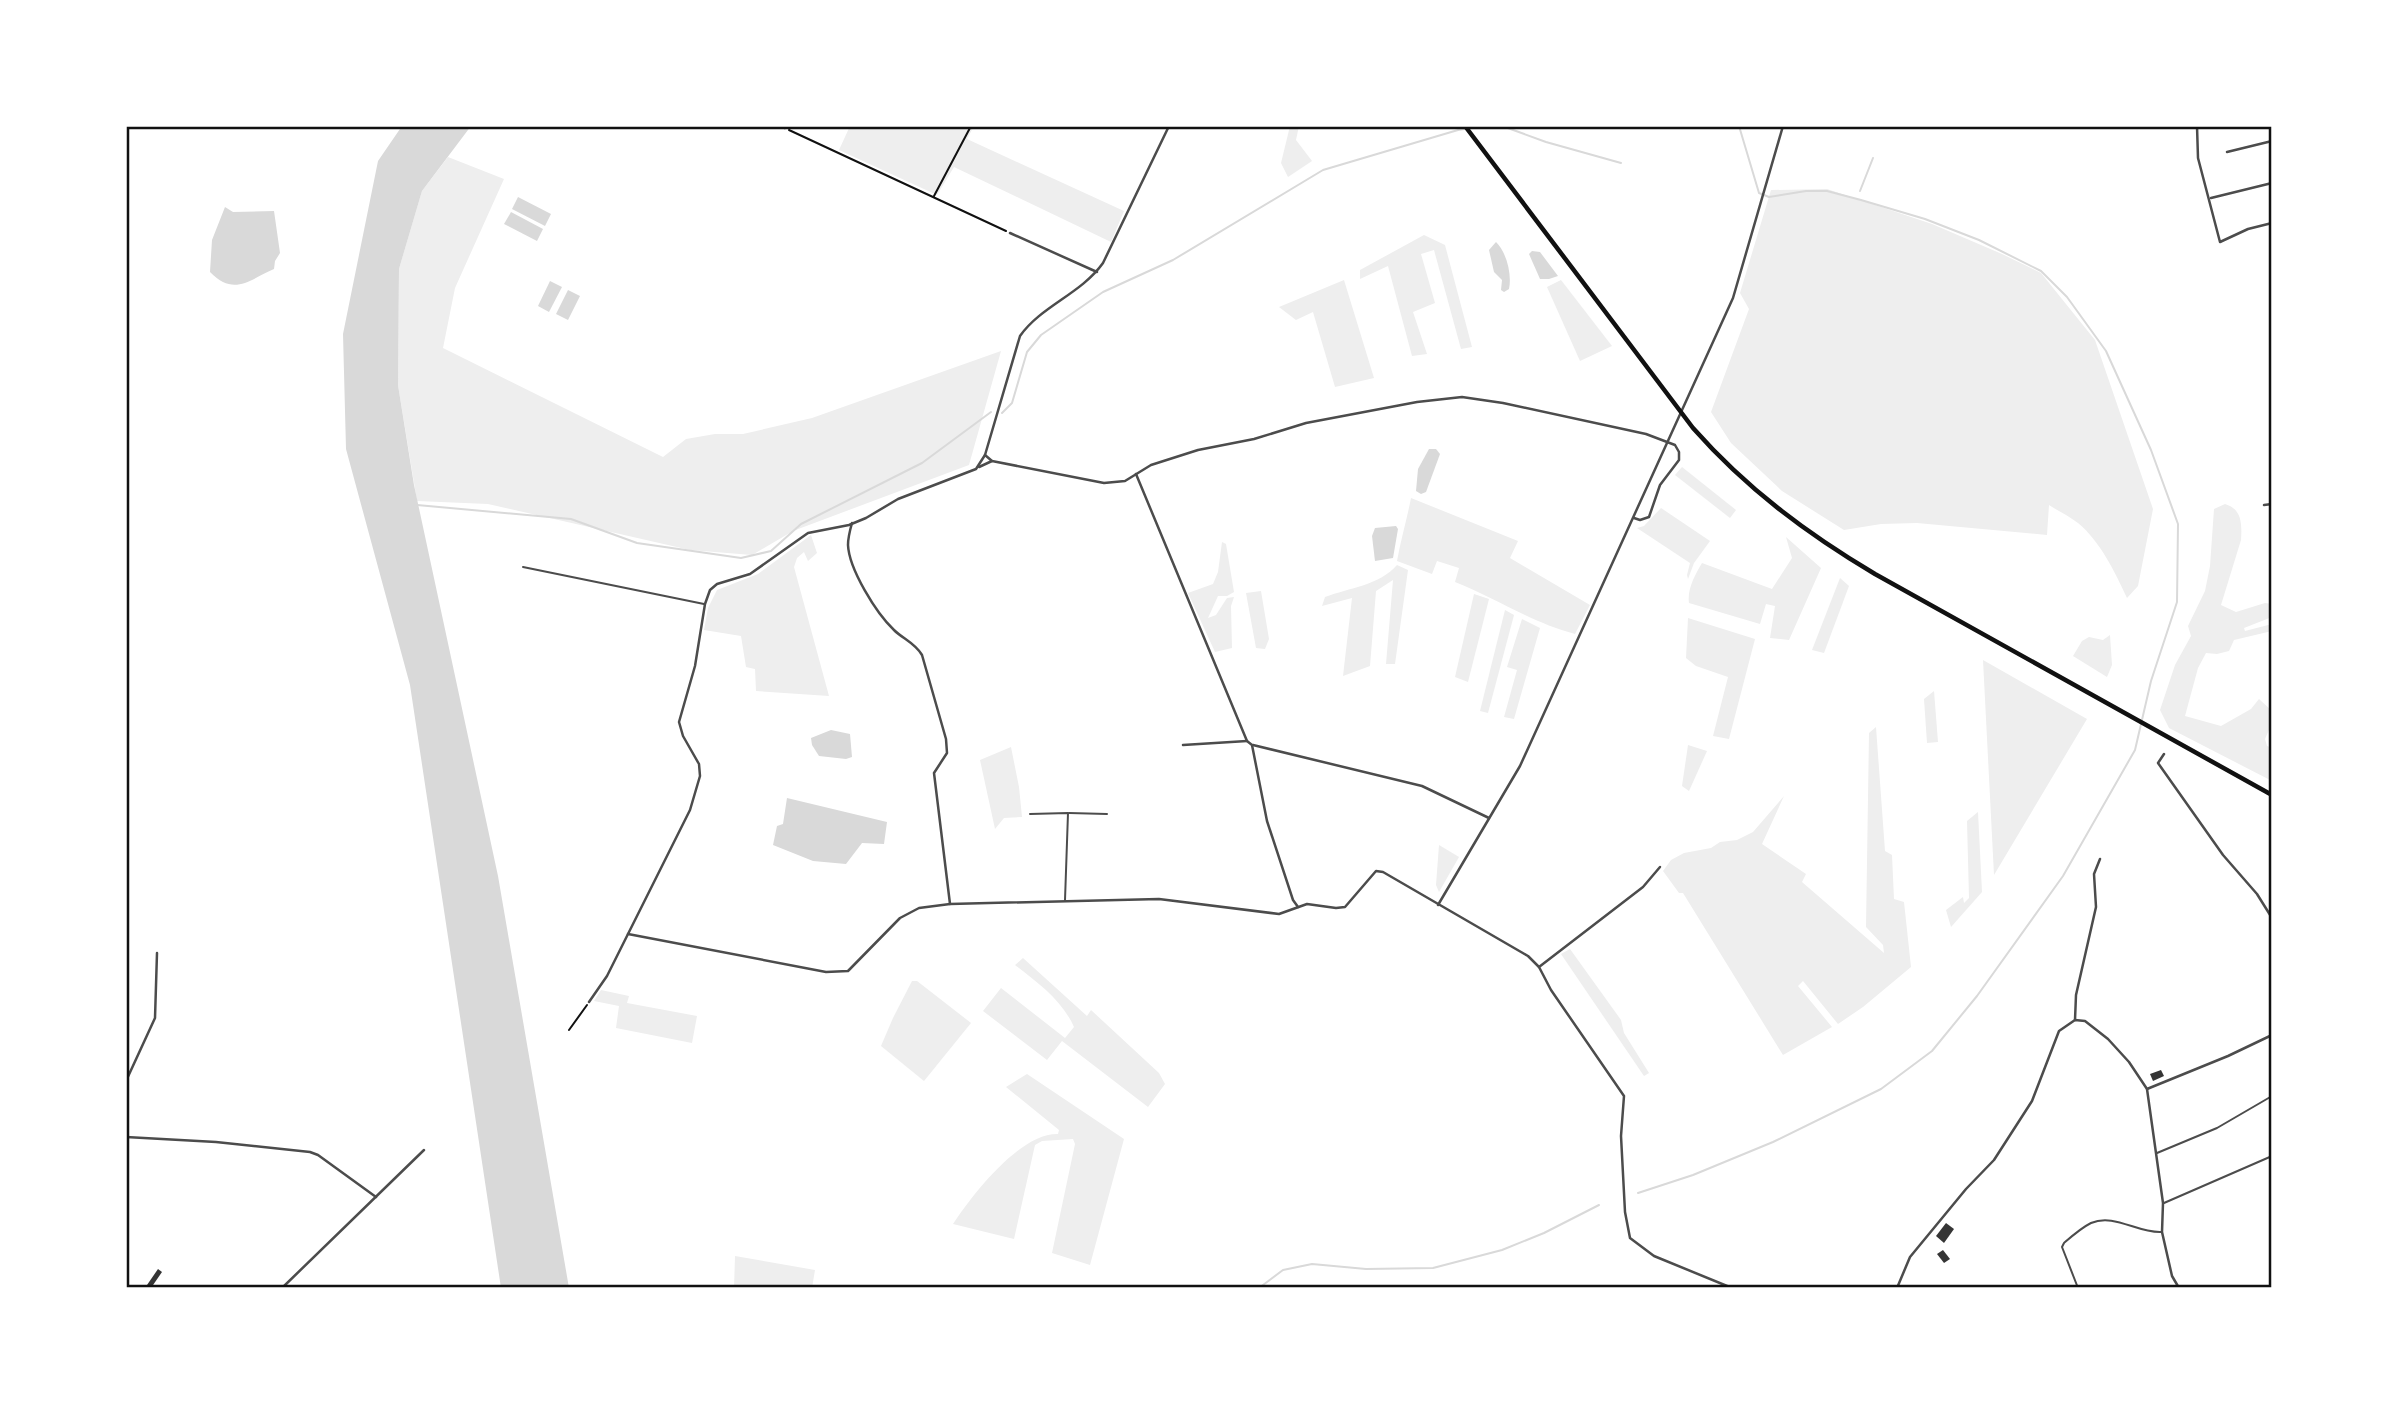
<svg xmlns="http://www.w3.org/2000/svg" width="2398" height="1414" font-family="Overpass,sans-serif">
	<rect width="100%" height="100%" fill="#fff"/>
	<g fill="#eee">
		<polygon points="850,126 974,126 967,139 1124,211 1111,242 954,167 937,195 839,150"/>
		<polygon points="1290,126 1299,126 1296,140 1312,161 1288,177 1281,163"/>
		<polygon points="448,157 504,179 455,288 443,348 663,457 686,439 715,434 743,434 812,418 1001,351 969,465 793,531 752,555 690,550 488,504 417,501 398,385 399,269 422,191"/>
		<path d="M 1827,189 L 1932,224 L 2002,254 L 2041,273 L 2095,340 L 2153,509 L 2138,586 L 2127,598 C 2115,572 2100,541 2078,523 C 2069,516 2058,511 2049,505 L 2047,535 L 1917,523 L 1881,524 L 1844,530 L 1782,491 L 1731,443 L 1711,412 L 1749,309 L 1740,293 L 1771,190 Z"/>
		<polygon points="1424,235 1445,245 1472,347 1461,349 1434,250 1421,254 1435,303 1413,312 1427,354 1412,356 1388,266 1360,279 1360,270"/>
		<polygon points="1344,280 1374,378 1335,387 1313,312 1296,320 1279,307"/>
		<polygon points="1561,280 1612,346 1580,361 1547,287"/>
		<polygon points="1682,467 1736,510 1730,518 1675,475"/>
		<path d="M 1411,498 L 1518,541 L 1510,558 L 1590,605 L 1575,634 C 1532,623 1496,598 1455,582 L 1459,568 L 1437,561 L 1432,574 L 1397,561 C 1401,539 1407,519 1411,498 Z"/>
		<path d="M 2225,504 C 2242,509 2242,524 2241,540 L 2221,605 L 2236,612 L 2265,603 L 2272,604 L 2272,617 L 2244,628 L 2245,631 L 2272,624 L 2272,631 L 2234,640 L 2229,651 L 2217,654 L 2206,653 L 2198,668 L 2185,716 L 2221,726 L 2251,709 L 2259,699 L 2272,711 L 2272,723 L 2265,739 L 2267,746 L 2272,748 L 2272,781 L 2169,728 L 2160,710 L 2175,665 L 2191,636 L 2188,626 L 2205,591 L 2210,566 L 2214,509 Z"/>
		<polygon points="1661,508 1710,541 1694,563 1688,579 1687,575 1690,563 1637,528 1644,526"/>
		<polygon points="811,535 817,553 808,561 804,552 797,558 794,567 829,696 756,691 755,669 746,667 741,636 704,630 708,608 717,590 758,574"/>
		<path d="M 1786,537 L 1821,568 L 1789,640 L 1770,638 L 1775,606 L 1766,604 L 1760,624 L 1689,603 C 1687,589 1695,575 1702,563 L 1772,589 L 1792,558 Z"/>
		<polygon points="1222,542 1226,544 1234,592 1227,596 1218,596 1208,618 1216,615 1227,598 1234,597 1231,606 1232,648 1215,652 1188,593 1213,584 1218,572"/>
		<path d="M 1397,565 L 1408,570 L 1395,664 L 1386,664 L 1393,580 L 1376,591 L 1370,666 L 1343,676 L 1352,598 L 1322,606 L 1325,597 C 1349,588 1380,585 1397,565 Z"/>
		<polygon points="1840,578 1849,586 1824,653 1812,650"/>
		<polygon points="1261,591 1269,639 1265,649 1256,648 1246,593"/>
		<polygon points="1474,594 1489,599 1468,682 1455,677"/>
		<polygon points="1505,610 1514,615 1488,713 1480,711"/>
		<polygon points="1688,618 1755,639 1729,739 1713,736 1728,677 1696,666 1686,658"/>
		<polygon points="1522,619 1540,628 1514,719 1504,717 1517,670 1507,667"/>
		<polygon points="2110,635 2112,665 2107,677 2073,656 2082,641 2089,637 2103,640"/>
		<polygon points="1983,660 2087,719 1994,875"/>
		<polygon points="1934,691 1938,742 1927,743 1924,699"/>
		<polygon points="1876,727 1885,851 1892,855 1894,899 1904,902 1911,967 1863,1007 1838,1024 1803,981 1798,986 1832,1027 1783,1055 1683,893 1679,893 1663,871 1671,860 1684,853 1711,848 1720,842 1737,840 1753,832 1784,796 1762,844 1806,874 1802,882 1884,953 1883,945 1866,927 1869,733"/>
		<polygon points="1688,745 1707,751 1689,791 1682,786"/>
		<polygon points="1011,747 1019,787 1022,817 1004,818 995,829 980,760"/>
		<polygon points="1978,812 1982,892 1951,927 1946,910 1963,897 1964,903 1969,898 1967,821"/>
		<polygon points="1439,845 1459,857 1439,892 1436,885"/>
		<polygon points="1570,949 1621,1020 1624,1033 1649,1073 1644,1076 1561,954"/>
		<path d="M 1023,958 L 1087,1016 L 1091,1010 L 1159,1073 L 1165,1084 L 1148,1107 L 1062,1041 L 1047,1060 L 983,1011 L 1001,988 L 1065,1038 L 1074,1027 C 1062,1000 1038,983 1015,965 Z"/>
		<polygon points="912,981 917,981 971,1023 924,1081 881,1046 893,1018"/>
		<polygon points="601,990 629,996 627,1003 697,1016 692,1043 616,1028 619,1006 594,1001"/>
		<path d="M 1027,1074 L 1124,1139 L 1090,1265 L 1052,1253 L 1075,1144 L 1073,1139 L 1042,1141 L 1035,1145 L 1014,1239 L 953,1224 C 973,1194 1020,1133 1058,1134 L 1059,1130 L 1006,1087 Z"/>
		<polygon points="735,1256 815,1270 812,1288 734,1288"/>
	</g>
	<g fill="#d9d9d9">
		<polygon points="402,126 471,126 422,191 399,269 398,385 414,485 498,876 569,1288 501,1288 410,685 346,449 343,334 378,161"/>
		<polygon points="518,197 551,214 545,226 512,209"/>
		<path d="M 225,207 L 233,212 L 274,211 L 280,253 L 275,261 L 274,269 C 247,281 234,296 210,272 L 212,240 Z"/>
		<polygon points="511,212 543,229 537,241 504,224"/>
		<path d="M 1496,242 C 1507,253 1512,275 1509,289 L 1504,292 L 1501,290 L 1502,280 L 1494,272 L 1489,250 Z"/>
		<polygon points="1532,251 1540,252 1558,276 1549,279 1540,279 1529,254"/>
		<polygon points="550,281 562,287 549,312 538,306"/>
		<polygon points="568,290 580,296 568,320 556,314"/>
		<polygon points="1429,449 1436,449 1440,454 1426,492 1421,494 1416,491 1418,469"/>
		<polygon points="1396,526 1398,529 1393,558 1375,561 1372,536 1375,528"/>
		<polygon points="831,730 850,734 852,757 846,759 819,756 812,745 811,738"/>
		<polygon points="787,798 887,822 884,844 862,843 846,864 813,861 773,845 777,826 783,824"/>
	</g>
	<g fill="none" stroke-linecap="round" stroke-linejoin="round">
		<g stroke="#d9d9d9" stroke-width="2">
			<polyline points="1860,191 1873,158"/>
			<polyline points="1002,413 1012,403 1027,352 1041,335 1103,292 1173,260 1323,170 1458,130 1478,127 1505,127 1546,142 1621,163"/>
			<polyline points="417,505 571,519 637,543 741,558 771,551 801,524 922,463 991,412"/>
			<polyline points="1638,1193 1693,1175 1773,1142 1881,1089 1932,1051 1977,996 2063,876 2135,750 2151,681 2177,602 2178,524 2151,450 2106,351 2067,297 2041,271 1979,240 1925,219 1861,200 1827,191 1806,191 1769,197 1759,193 1739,126"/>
			<polyline points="1259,1288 1283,1270 1312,1264 1366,1269 1433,1268 1502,1250 1544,1233 1599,1205"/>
		</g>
	</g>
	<g fill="#353535">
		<polygon points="2161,1070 2164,1076 2153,1081 2150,1074"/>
		<polygon points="1946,1223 1954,1229 1944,1243 1936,1236"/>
		<polygon points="1943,1250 1950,1259 1944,1263 1937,1254"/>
		<polygon points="158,1269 162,1272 151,1288 147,1285"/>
	</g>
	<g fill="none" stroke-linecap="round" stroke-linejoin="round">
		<g stroke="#111" stroke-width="2">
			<polyline points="789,130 1006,231"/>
			<polyline points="934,196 971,126"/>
			<polyline points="569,1030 587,1005"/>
		</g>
		<g stroke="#4c4c4c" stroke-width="2">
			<polyline points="523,567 704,604"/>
			<polyline points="1069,813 1107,814"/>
			<polyline points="1030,814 1068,813 1065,900"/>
			<polyline points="2157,1153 2217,1128 2272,1096"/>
			<polyline points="2164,1203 2272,1156"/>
			<path d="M 2078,1288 L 2062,1247 L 2064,1243 C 2072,1236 2081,1228 2091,1223 C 2114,1213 2137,1233 2161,1232"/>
		</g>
		<g stroke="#4c4c4c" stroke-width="2.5">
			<polyline points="780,126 785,128 786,126"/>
			<polyline points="2197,126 2198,158 2220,242 2248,229 2272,223"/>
			<polyline points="2227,152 2272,141"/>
			<polyline points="2211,198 2272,183"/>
			<polyline points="1010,233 1097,272"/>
			<path d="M 985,455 L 1020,336 C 1041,306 1081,294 1103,263 L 1169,126"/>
			<polyline points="979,467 992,461"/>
			<polyline points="1136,474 1247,741 1252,745 1267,821 1293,900 1298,907"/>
			<polyline points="2264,505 2272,504"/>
			<path d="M 852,523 C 850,530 848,537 848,545 C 849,569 876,613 894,630 C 903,639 915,643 922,655 L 946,739 L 947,753 L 934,773 L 950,904"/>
			<polyline points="1183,745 1247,741"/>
			<polyline points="1253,745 1422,786 1489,818"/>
			<polyline points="2164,754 2158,763 2223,855 2257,894 2272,918"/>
			<polyline points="1438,905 1520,766 1733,298 1783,126"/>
			<polyline points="628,934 826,972 848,971 900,918 919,908 950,904 1159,899 1279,914 1307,904 1336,908 1345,907 1376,871 1383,872 1528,956 1539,967 1551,990 1624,1096 1621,1136 1625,1212 1630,1238 1654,1256 1732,1288"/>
			<polyline points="1539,967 1643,887 1660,867"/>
			<polyline points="589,1002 607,976 690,810 700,776 699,764 683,736 679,722 695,666 705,604 710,590 717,584 750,574 808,533 849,525 866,518 898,499 976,469 985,455 992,461 1104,483 1125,481 1151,465 1198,450 1254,439 1306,423 1417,402 1462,397 1503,403 1646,434 1675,445 1679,452 1679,460 1660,485 1649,517 1640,520 1634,518"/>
			<polyline points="2075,1020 2076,995 2096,907 2094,874 2100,859"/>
			<polyline points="126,1081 155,1018 157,953"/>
			<polyline points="2147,1089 2228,1056 2272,1035"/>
			<polyline points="126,1137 216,1142 310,1152 318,1155 376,1197"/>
			<polyline points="282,1288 424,1150"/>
			<polyline points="1897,1288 1910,1257 1966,1189 1994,1160 2032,1101 2059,1031 2075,1020 2085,1021 2108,1039 2129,1062 2147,1089 2163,1203 2162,1232 2172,1276 2179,1288"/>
		</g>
		<path stroke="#111" stroke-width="4.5" d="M 1465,126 L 1693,428 C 1746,488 1806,533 1875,574 L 2272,795"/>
	</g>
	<rect width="2398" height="1414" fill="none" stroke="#ffffff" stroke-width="256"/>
	<rect x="128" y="128" width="2142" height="1158" fill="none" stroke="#111" stroke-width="2.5"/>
</svg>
